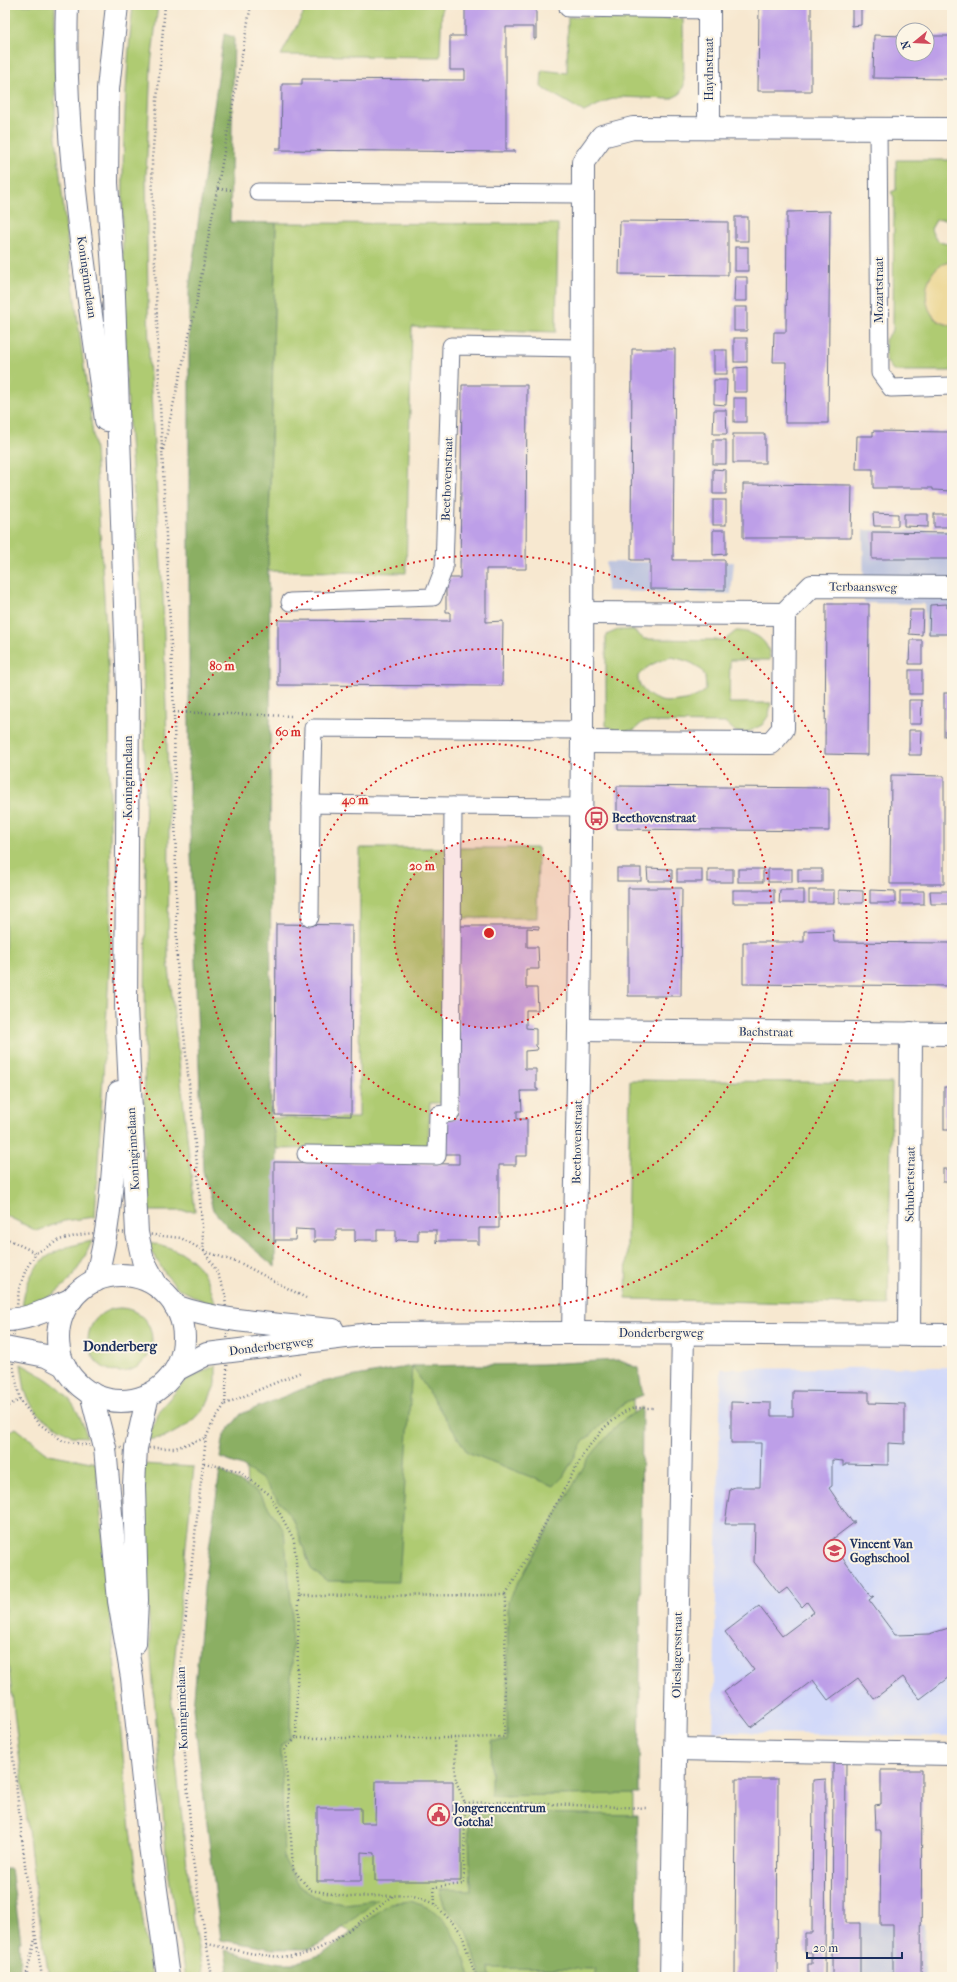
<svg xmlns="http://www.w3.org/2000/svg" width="957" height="1982" font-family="'IM FELL French Canon',serif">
	<rect width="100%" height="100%" fill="#fcf5e5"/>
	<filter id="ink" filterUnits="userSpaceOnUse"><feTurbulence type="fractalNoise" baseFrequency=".025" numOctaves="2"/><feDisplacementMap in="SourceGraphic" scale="8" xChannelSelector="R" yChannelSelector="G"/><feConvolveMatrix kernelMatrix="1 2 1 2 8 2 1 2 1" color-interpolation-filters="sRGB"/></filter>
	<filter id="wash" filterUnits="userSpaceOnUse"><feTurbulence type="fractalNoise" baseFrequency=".012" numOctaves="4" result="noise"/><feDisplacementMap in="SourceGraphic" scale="16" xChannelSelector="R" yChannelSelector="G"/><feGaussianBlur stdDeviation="0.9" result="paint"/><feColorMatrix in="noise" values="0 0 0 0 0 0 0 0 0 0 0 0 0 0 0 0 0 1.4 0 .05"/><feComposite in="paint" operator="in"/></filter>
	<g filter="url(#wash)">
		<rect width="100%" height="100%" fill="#f7e8d0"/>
		<polygon fill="#d2d9f9" points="952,1367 952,1737 713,1732 721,1369"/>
		<g fill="#bcc3de">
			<polygon points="863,530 952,531 952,636 926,636 924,604 864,603"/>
			<polygon points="606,562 734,562 731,594 607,591"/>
			<polygon points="830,1923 925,1924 924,1977 830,1977"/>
		</g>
		<g fill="#afcb72" stroke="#657d68" fill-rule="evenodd">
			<polygon points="5,5 55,5 55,128 67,239 95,450 109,679 111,938 95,1217 64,1221 37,1231 5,1215 6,577"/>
			<path d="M 133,5 L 158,5 L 151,65 L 146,176 L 149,359 L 163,598 L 169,821 L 168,959 L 195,1211 L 144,1211 C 144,1019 149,827 142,635 C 140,558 132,482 128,405 C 121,272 119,138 133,5 Z"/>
			<polygon points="308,5 442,5 440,57 281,55"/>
			<polygon points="568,17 683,19 684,85 680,94 670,99 620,97 606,101 584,112 541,87 542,70 567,73"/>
			<path d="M 896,160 L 952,160 L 952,222 L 944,219 L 936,220 L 931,229 C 934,239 938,243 949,244 L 952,241 L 952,261 L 939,266 L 931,313 L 935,319 L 952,326 L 952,371 L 894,371 L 886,361 L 885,340 L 893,330 L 894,197 L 891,192 L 896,190 Z"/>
			<polygon points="276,223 558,224 556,332 412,327 406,573 268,571"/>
			<path d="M 618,630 L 633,630 L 644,639 L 725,640 L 736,631 C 754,631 770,640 770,660 L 730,660 L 729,703 L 771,703 L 769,715 L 762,725 L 748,732 L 736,732 L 726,723 L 643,722 L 634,730 L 618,731 L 606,726 L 606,635 ZM 672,657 C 684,660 702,664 705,677 C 705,681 707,687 705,690 C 700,699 670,704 661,701 C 650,698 637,688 638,676 C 648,665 657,661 672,657 Z"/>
			<polygon points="360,848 538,848 537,918 444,918 442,1103 430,1103 428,1147 277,1149 271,1118 359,1118"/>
			<polygon points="630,1080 892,1083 888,1305 626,1299"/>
			<path d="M 92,1241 C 75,1280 62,1294 22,1309 C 27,1263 48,1249 92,1241 Z"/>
			<path d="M 145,1241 C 188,1250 207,1264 216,1308 L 178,1288 L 166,1275 Z"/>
			<circle cx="120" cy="1340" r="32"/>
			<path d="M 21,1364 C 56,1383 76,1396 87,1437 L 72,1436 L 41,1417 L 31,1404 L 25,1391 Z"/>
			<polygon points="216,1365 216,1383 206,1406 189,1424 166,1437 147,1440 161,1408 185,1381"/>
			<polygon points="412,1366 633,1383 633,1977 439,1977 295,1903 264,1834 244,1426"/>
			<polygon points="16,1428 49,1454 96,1463 130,1830 151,1977 49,1977 36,1896 5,1637 5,1433"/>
			<polygon points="142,1464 194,1467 171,1694 176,1762 193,1921 203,1977 185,1977 167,1864 150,1645"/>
		</g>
		<g fill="#8baf64" stroke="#536f61">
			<polygon points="224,34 234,37 230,222 276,223 268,571 270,630 271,1118 277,1149 275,1267 229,1228 213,1210 203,1171 189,801 189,289"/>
			<polygon points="618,1360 638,1368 643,1395 626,1402 583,1442 563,1477 554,1486 467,1452 412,1366 399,1582 327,1581 311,1569 294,1521 262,1479 242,1466 220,1458 224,1435 241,1414 317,1383 412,1366 541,1364"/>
			<polygon points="642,1407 639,1794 491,1796 491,1741 507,1741 508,1601 588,1459 618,1424"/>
			<polygon points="220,1470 259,1493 284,1531 292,1611 290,1738 281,1745 284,1859 300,1887 319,1899 344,1904 377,1900 330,1938 310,1949 273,1949 221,1940 193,1708 205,1577"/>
			<polygon points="468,1812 638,1815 637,1977 595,1977 595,1969 489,1968 490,1977 481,1977 467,1931 445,1907 439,1889 471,1890"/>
			<polygon points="5,1869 11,1869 21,1941 19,1941 20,1967 18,1977 5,1977"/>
			<path d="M 411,1901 C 418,1904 426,1906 432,1910 C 454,1926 464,1952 470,1977 L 229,1977 L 225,1950 L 264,1960 L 281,1963 L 295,1963 L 323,1954 L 390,1903 Z"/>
		</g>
		<path fill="#eeda9e" stroke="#84847e" d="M 952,261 L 952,326 C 946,324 939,323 935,318 C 922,305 924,278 938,267 C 941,264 947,263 952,261 Z"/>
		<g id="blocks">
			<g fill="#bd9fe8">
				<polygon points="465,5 536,5 536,39 534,39 534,27 506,27 506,149 515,150 515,152 276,150 276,148 281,148 282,84 302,84 302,79 465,80 465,70 450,70 450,36 465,36"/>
				<polygon points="759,5 811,5 811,91 758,91"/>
				<polygon points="852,5 861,5 861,25 852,26"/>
				<polygon points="874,35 903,36 903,54 927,54 927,36 952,36 952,79 873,78"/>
				<polygon points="830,211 828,423 785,423 786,362 773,362 774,332 786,332 787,212"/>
				<rect x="735" y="217" width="13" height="24"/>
				<polygon points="620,221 728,222 728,275 619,274"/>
				<rect x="735" y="247" width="13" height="24"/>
				<polygon points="735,277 747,277 747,301 734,301"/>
				<rect x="734" y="307" width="13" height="24"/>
				<rect x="734" y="338" width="13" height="24"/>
				<polygon points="632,349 675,349 673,560 725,560 725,590 650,589 650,560 631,560"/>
				<rect x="714" y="350" width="13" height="24"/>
				<polygon points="747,367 747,392 734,392 734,368"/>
				<polygon points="714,380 727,380 726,405 714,404"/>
				<polygon points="462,385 527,385 526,569 486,569 486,622 503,621 502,686 278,685 278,620 450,621 450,612 446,612 446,578 460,578"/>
				<rect x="734" y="398" width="12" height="24"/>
				<polygon points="714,410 726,410 727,434 713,434"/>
				<polygon points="873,431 952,432 952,491 933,490 933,488 873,488 873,469 856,469 857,436 873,436"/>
				<rect x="733" y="434" width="32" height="29"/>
				<rect x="713" y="440" width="13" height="24"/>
				<polygon points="713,469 726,470 726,494 713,494"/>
				<polygon points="743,484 852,485 851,538 743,538"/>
				<rect x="713" y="500" width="13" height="25"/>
				<polygon points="873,513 898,514 898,526 874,526"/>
				<polygon points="904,514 928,514 928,527 904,526"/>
				<rect x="934" y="514" width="18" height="13"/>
				<polygon points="713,530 726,530 726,554 713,555"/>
				<polygon points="872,532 952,533 952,559 872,559"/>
				<polygon points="826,604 869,604 868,755 825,754"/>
				<polygon points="947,604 947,608 952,608 952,634 929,634 930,605"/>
				<polygon points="910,610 923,610 922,635 909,634"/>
				<polygon points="910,640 922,640 922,664 909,664"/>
				<rect x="909" y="670" width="13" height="24"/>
				<rect x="944" y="693" width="8" height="43"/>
				<polygon points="909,700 922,700 921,724 909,724"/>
				<polygon points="909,730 922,730 921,755 909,755"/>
				<polygon points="891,775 944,776 944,884 890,884"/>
				<polygon points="617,786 829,788 829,831 617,829"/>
				<rect x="617" y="868" width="24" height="13"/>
				<polygon points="647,868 672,869 672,881 648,881"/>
				<rect x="677" y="869" width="25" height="13"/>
				<rect x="708" y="869" width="25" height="13"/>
				<rect x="738" y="869" width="25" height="13"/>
				<rect x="768" y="869" width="24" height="13"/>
				<rect x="798" y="869" width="24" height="13"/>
				<polygon points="628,888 682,888 681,996 628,996"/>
				<rect x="733" y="890" width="41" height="13"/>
				<polygon points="780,890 804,890 804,903 779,903"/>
				<rect x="809" y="890" width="25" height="13"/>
				<polygon points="839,890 863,891 863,903 839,903"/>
				<polygon points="870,890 895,891 895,903 870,903"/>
				<rect x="900" y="891" width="24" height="13"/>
				<polygon points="930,891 952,891 952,904 931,904"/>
				<polygon points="276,924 352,925 351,1116 275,1115"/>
				<polygon points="459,926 539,926 539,929 527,928 527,947 538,947 539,969 526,969 526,988 537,988 538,1010 526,1010 526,1028 536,1029 536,1046 538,1048 537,1050 525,1051 525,1069 536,1069 536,1089 538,1089 538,1091 521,1091 522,1111 517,1111 517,1119 527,1119 527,1156 516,1156 516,1165 499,1165 499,1228 479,1228 479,1244 477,1244 477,1241 438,1241 436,1243 436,1230 418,1230 418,1241 398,1240 396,1242 396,1230 377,1230 377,1240 357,1240 355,1242 355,1230 336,1230 336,1240 316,1240 316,1242 314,1242 314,1230 296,1229 295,1240 275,1240 276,1242 274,1243 274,1162 459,1164 459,1154 443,1154 443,1120 459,1118"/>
				<polygon points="833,930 834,942 952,943 952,986 743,984 743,942 804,942 804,931"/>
				<rect x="944" y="1087" width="8" height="43"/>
				<rect x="943" y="1169" width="9" height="13"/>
				<polygon points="793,1391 869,1392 869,1403 905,1404 905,1444 888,1443 888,1465 845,1464 845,1466 843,1466 843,1461 832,1460 832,1486 829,1488 852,1522 855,1522 830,1541 871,1597 874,1596 869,1600 895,1635 929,1634 952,1627 952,1681 949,1677 920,1699 903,1677 874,1699 858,1678 828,1700 813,1680 751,1727 724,1692 754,1670 725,1632 759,1606 782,1636 814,1612 807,1602 802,1607 787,1588 779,1594 754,1562 755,1524 725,1524 730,1489 735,1487 760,1487 761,1443 731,1443 731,1402 771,1403 771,1416 793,1416"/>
				<polygon points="833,1763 846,1763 845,1923 860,1923 860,1977 832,1977"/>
				<polygon points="881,1770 922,1770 921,1977 893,1977 893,1925 880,1925 881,1832 880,1830 876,1830 875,1805 881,1804"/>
				<polygon points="736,1779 778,1779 777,1977 735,1977"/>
				<polygon points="826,1779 825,1977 808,1977 808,1964 812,1964 812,1953 805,1953 805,1933 812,1933 813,1780"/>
				<polygon points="376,1781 453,1781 453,1823 461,1823 461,1881 375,1881 375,1853 361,1852 361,1881 317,1881 317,1808 361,1808 361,1823 375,1823"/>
			</g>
		</g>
	</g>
	<g filter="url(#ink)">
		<use href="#blocks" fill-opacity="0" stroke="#687086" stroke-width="1"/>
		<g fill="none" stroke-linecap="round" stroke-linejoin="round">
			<defs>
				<g id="lane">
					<polyline points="568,5 568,8 709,10"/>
					<polyline points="878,128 880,373 891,388 952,386"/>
					<polyline points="258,192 583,194"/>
					<polyline points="290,602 433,597 444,568 451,346 582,348"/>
					<polyline points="311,804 313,728 582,730"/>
					<polyline points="310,917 311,804 453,806"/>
					<polyline points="306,1154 437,1156 438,1115 451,1113 453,806 581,807"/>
				</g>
				<g id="street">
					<polyline points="709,127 709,5"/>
					<polyline points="583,613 784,614"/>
					<polyline points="784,614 812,586 952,587"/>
					<polyline points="582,742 771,743 783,729 784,614"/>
					<polyline points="579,1030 952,1034"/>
					<path d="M 175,1306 C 223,1323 282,1324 333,1330"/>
					<path d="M 5,1320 C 29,1320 51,1308 72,1299"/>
					<polyline points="573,1333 579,1030 582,742 583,162 602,136 633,128 952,129"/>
					<polyline points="909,1335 911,1033"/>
					<polyline points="5,1348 46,1356 65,1366"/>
					<polyline points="176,1370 207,1354 370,1334 573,1333 952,1335"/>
					<polyline points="675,1749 952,1754"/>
					<polyline points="671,1977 683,1333"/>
				</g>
				<g id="secondary">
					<path d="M 67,5 C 62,144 87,282 106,420"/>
					<polyline points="117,5 108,89 107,183 113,268 128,691 126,1007 137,1233 143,1260 157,1286"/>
					<circle cx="121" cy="1338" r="63"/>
					<path d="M 95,1281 C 113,1220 113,1155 119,1092"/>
					<polyline points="91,1393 105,1448 119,1601 132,1678 150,1846 168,1977"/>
					<polyline points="135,1643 137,1600 134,1485 136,1448 148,1395"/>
				</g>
			</defs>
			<use href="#lane" stroke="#687086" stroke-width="19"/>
			<use href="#street" stroke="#687086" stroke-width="24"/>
			<use href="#secondary" stroke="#687086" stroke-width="24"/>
			<g stroke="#687086" stroke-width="2.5" stroke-dasharray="1 3" stroke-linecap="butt">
				<polyline points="165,5 152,160 153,206 159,382 174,712 177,963 198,1175 204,1251 242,1264 306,1298"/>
				<polyline points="218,189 233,190"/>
				<polyline points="163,450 196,305 251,5"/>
				<polyline points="174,712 291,716"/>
				<polygon points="107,1232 137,1233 181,1238 204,1251 216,1270 225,1293 228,1352 225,1404 212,1424 206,1438 175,1448 105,1448 63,1441 38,1423 20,1400 13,1365 12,1348 19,1289 26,1269 36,1253 59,1240 84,1234"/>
				<polyline points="5,1238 36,1253"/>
				<polyline points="225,1404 301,1372"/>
				<polyline points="5,1407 20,1400"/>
				<polyline points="206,1438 179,1676 193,1861 212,1977"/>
				<polyline points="204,1463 239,1471 270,1495 294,1540 299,1596 506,1595 504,1737 455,1738 456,1781 465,1803"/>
				<polyline points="506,1595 585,1451 605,1427 624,1412 634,1408 655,1408"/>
				<polyline points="299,1596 296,1738 455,1738"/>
				<polyline points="5,1685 26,1874 42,1977"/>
				<polyline points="296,1738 285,1749 293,1869 310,1890 349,1897 411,1895 435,1904 461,1932 476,1977"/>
				<polyline points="435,1904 434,1887 464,1884 465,1803 500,1802 646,1808"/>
				<path d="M 207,1944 C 236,1949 271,1961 300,1955 C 329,1950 369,1914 393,1896"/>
				<polyline points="26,1977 35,1939"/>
			</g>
			<use href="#lane" stroke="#fff" stroke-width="17"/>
			<use href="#street" stroke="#fff" stroke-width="22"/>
			<use href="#secondary" stroke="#fff" stroke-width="22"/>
		</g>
	</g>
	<circle cx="489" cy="933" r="95" fill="#d62828" fill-opacity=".12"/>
	<g fill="none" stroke="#d62828" stroke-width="2" stroke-dasharray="2 4">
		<circle cx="489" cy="933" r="95"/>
		<circle cx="489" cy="933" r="189"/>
		<circle cx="489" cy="933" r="284"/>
		<circle cx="489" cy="933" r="378"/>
	</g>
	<defs>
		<symbol id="bus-ring" viewBox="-11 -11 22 22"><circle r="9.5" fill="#fcf5e5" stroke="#d1495b" stroke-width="1.5"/><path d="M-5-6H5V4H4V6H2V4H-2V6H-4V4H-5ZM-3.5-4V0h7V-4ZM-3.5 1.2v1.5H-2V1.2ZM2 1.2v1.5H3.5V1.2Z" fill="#d1495b"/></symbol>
		<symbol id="school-ring" viewBox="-11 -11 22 22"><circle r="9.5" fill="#fcf5e5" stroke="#d1495b" stroke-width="1.5"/><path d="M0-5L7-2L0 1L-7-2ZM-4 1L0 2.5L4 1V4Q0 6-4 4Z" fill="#d1495b"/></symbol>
		<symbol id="civic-ring" viewBox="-11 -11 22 22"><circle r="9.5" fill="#fcf5e5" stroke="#d1495b" stroke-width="1.5"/><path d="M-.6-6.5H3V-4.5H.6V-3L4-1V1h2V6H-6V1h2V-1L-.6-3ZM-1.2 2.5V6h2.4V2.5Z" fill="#d1495b"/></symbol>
	</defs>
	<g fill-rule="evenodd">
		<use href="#bus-ring" x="584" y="806" width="25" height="25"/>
		<use href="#school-ring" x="822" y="1538" width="25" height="25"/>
		<use href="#civic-ring" x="426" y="1802" width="25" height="25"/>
	</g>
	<g text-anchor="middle" stroke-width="4" stroke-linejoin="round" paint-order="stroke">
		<g font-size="12" fill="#1b2f5e" stroke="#fcf5e5">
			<text transform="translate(709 69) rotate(-90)" y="4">Haydnstraat</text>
			<text transform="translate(87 277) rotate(82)" y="4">Koninginnelaan</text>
			<text transform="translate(879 290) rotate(-90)" y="4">Mozartstraat</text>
			<text transform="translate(447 479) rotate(-88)" y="4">Beethovenstraat</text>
			<text transform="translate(863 587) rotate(1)" y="4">Terbaansweg</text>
			<text transform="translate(128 777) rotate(-90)" y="4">Koninginnelaan</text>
			<text transform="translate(766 1032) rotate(1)" y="4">Bachstraat</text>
			<text transform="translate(577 1142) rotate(-89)" y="4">Beethovenstraat</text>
			<text transform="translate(133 1149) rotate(-93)" y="4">Koninginnelaan</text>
			<text transform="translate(910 1184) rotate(-89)" y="4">Schubertstraat</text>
			<text x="661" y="1337">Donderbergweg</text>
			<text transform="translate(271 1346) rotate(-7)" y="4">Donderbergweg</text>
			<text transform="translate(677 1655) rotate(-89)" y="4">Olieslagersstraat</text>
			<text transform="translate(182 1708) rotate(-92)" y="4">Koninginnelaan</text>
		</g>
		<g font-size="12" font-weight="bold" fill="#1b2f5e" stroke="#fcf5e5" text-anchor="start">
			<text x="612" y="822">Beethovenstraat</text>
			<text x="850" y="1548">Vincent Van<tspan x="850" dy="14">Goghschool</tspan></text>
			<text x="454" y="1812">Jongerencentrum<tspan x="454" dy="14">Gotcha!</tspan></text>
		</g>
		<g font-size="14" font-weight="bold" fill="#1b2f5e" stroke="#fcf5e5">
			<text x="120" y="1351">Donderberg</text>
		</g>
	</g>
	<circle cx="489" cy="933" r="6" fill="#d62828" stroke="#fcf5e5" stroke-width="2"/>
	<g font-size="12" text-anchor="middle" font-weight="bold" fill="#d62828" stroke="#fcf5e5" stroke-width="4" stroke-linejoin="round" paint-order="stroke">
		<text x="222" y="670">80 m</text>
		<text x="288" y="736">60 m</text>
		<text x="355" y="804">40 m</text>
		<text x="422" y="870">20 m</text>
	</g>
	<rect width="957" height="1982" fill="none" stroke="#fcf5e5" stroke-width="20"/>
	<g transform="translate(915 42) rotate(252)"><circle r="19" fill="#fcf5e5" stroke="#a2a6af"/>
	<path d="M0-3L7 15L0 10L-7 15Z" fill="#d1495b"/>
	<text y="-6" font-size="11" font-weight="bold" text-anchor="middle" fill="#1b2f5e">N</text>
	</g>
	<path d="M807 1952v6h95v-6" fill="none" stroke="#1b2f5e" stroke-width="2"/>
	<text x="813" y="1952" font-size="12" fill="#1b2f5e" stroke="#fcf5e5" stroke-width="3" paint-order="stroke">20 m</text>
</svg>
